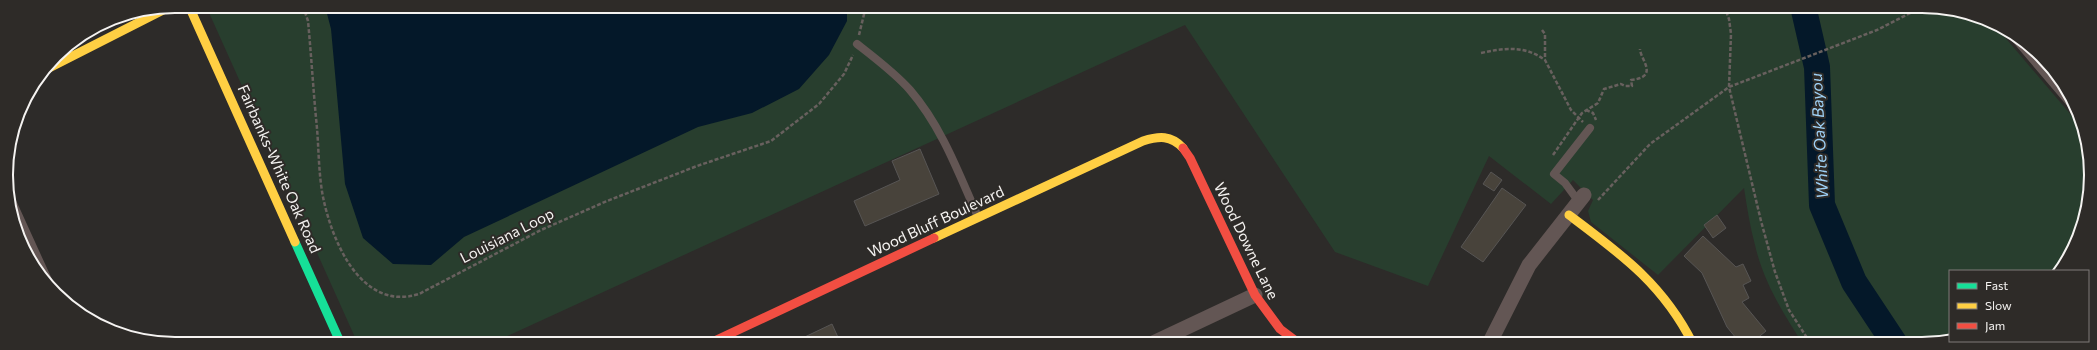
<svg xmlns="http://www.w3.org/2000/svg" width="2097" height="350" font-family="Commissioner,sans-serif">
	<rect width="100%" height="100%" fill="#2d2b29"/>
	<path fill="#283e2e" d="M 206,6 L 1933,6 L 1992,22 L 2083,129 L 2091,186 L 2074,250 L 2058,271 L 1950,271 L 1950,339 L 1933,344 L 1803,344 C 1783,313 1763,281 1755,245 C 1750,227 1747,207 1744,188 L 1658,275 L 1591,222 L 1588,211 L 1593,200 L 1573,180 L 1551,204 L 1489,156 L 1428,286 L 1335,252 L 1185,25 L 490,344 L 358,344 Z"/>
	<polygon fill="#041829" points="325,6 847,6 847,21 829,55 799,89 752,113 698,127 464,237 431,265 393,264 363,238 345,184 331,29"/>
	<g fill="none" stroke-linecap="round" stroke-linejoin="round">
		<polyline stroke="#041829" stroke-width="26" points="1803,6 1817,67 1822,205 1854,282 1895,344"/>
	</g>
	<g fill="#48433b" stroke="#575554">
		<polygon points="920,149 939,194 865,226 854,201 900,180 892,161"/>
		<polygon points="1491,172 1502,180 1494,191 1483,184"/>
		<polygon points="1502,188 1526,205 1483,262 1461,247"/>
		<polygon points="1717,215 1726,228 1713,238 1704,225"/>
		<polygon points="1703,236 1736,267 1743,264 1751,281 1743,285 1749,298 1742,302 1766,331 1750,344 1741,344 1727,327 1702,273 1684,256"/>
		<polygon points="832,324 841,344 790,344"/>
	</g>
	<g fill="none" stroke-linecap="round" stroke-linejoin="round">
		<g stroke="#68605e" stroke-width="2.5" stroke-dasharray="4 2" stroke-linecap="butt">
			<path d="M 303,6 L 308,21 C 311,53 313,85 316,118 C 319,144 318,171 323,197 C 332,241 361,312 419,294 L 541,230 L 607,201 L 697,166 L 771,141 L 819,104 L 844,74 L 853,55"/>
			<polyline points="1724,6 1729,19 1731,34 1729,87 1761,221 1775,272 1789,310 1811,344"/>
			<polyline points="1542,30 1545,34 1545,59"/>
			<polyline points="859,35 866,6"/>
			<path d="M 1481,53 C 1504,48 1524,45 1545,60 L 1571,110 L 1583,122"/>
			<polyline points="1586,110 1593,113 1596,120"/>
			<path d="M 1553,155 L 1582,113 L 1598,103 L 1604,89 L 1621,84 L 1625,86 L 1632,86 L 1631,80 C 1660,77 1640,59 1640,49"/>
			<polyline points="1598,200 1650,144 1729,87 1877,30 1924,6"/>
		</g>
		<g stroke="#635654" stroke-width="8">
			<polyline points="2012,35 2075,109"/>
			<path d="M 857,44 C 875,58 895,73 910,90 C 942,127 959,174 978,217"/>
			<polyline points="11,199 53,291"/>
			<polyline points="1579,202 1565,183 1554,174 1590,128"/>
		</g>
		<g stroke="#635654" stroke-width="15">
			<polyline points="1151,344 1255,295"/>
			<polyline points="1489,344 1529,265 1584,195"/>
		</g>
		<polyline stroke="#16e098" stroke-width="9" points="295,242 341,344"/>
		<g stroke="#ffcf43" stroke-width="9">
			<polyline points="189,6 295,242"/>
			<polyline points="47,69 169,7"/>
			<path d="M 1569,215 C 1621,254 1663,284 1693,344"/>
			<path d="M 934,238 L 1143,141 C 1159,136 1171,135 1183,148"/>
		</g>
		<g stroke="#f24e42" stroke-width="9">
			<polyline points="1183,148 1190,158 1255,295 1280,329 1300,344"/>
			<polyline points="708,344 934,238"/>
		</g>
	</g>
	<g text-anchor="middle" stroke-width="4" stroke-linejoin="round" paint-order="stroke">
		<g font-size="15" fill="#f5f3f1" stroke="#2e2b28">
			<text transform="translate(279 169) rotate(66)" y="5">Fairbanks-White Oak Road</text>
			<text transform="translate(936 222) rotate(-25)" y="5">Wood Bluff Boulevard</text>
			<text transform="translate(507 236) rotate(-27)" y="5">Louisiana Loop</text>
			<text transform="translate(1246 241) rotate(64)" y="5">Wood Downe Lane</text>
		</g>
		<g font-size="16" font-style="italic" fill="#9fd2f8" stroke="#2e2b28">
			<text transform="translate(1819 136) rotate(-93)" y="6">White Oak Bayou</text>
		</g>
	</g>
	<path d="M0 0H2097V350H0ZM175 13H1922A162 162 0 0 1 2084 175V175A162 162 0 0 1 1922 337H175A162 162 0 0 1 13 175V175A162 162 0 0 1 175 13Z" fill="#2e2b28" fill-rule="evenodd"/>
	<path fill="none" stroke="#f5f3f1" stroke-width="2" d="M175 13H1922A162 162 0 0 1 2084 175V175A162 162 0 0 1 1922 337H175A162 162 0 0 1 13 175V175A162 162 0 0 1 175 13Z"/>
	<rect x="1949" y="270" width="140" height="72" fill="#2e2b28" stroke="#7e7b78"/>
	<rect x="1957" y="283" width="20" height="6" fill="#16e098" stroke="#7e7b78"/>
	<text x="1985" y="290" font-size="12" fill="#f5f3f1">Fast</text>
	<rect x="1957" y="303" width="20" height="6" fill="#ffcf43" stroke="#7e7b78"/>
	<text x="1985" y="310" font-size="12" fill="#f5f3f1">Slow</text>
	<rect x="1957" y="323" width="20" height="6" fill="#f24e42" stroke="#7e7b78"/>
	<text x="1985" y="330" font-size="12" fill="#f5f3f1">Jam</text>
</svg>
